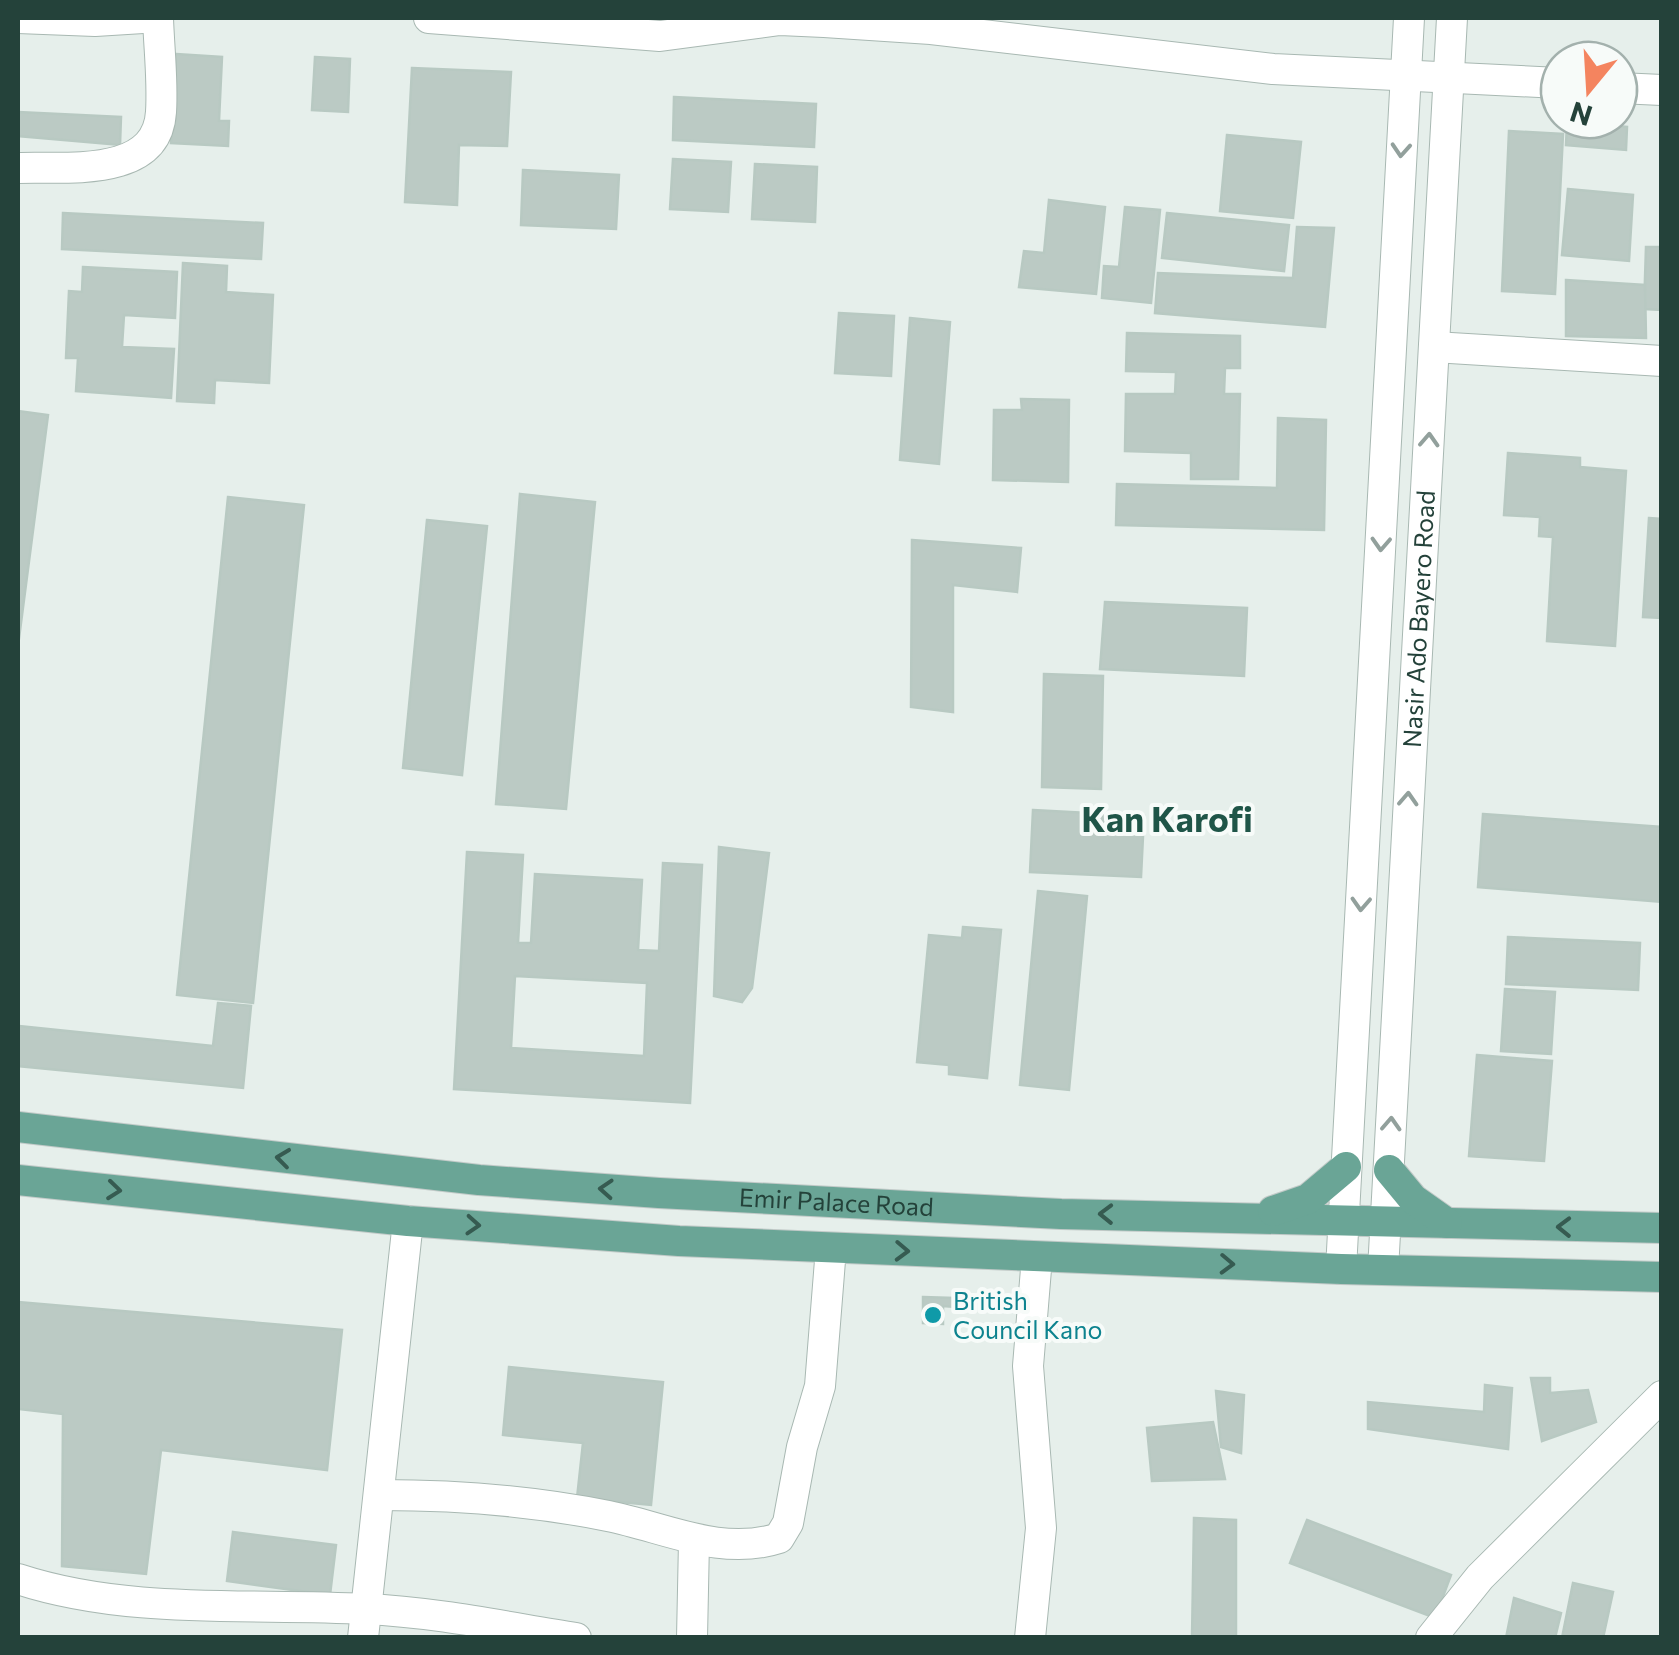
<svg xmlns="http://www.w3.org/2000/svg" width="1679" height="1655" font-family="Commissioner,sans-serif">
	<rect width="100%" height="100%" fill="#e6efeb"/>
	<g fill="#bbcac4" stroke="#b8c9c2" stroke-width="2.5" fill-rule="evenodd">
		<polygon points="176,54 222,57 219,121 229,121 228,146 171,143"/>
		<polygon points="315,57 350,59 348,112 312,110"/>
		<polygon points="412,68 511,72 507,146 459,145 457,205 405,202"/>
		<polygon points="674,97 816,104 814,147 673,140"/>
		<polygon points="18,112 121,117 120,145 18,136"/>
		<polygon points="1567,122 1627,127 1626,150 1566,145"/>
		<polygon points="1509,131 1563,134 1555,294 1502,291"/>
		<polygon points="1227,135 1301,142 1293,218 1220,211"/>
		<polygon points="673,159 731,162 728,212 670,209"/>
		<polygon points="755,164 817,167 815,222 752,219"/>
		<polygon points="523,170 619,175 616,229 521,225"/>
		<polygon points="1568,189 1633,195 1629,261 1562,255"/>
		<polygon points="1049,200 1105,207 1096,294 1019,287 1024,251 1044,253"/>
		<polygon points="1125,207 1160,210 1151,303 1102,298 1104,266 1119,267"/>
		<polygon points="63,213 263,223 261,259 62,249"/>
		<polygon points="1167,213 1289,225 1284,271 1162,258"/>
		<polygon points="1297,227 1334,228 1325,327 1155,313 1158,273 1293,278"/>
		<polygon points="1646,247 1662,247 1662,310 1644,309"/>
		<polygon points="183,263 227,266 226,292 273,295 269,383 215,380 214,403 177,401"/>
		<polygon points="83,267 177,272 175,318 124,315 122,347 174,349 171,398 76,391 78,358 66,358 69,291 82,292"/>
		<polygon points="1566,280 1645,285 1646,338 1566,336"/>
		<polygon points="839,313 894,316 891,376 835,373"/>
		<polygon points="910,318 950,322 939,464 900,460"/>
		<polygon points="1127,333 1240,336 1240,368 1225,368 1224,394 1240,394 1238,479 1191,479 1191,453 1125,451 1126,394 1175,394 1176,372 1126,371"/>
		<polygon points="1021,399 1069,400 1068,482 993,480 994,410 1022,410"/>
		<polygon points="18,411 48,415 18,646"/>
		<polygon points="1278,418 1326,420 1324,530 1116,525 1117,484 1277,488"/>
		<polygon points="1508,453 1580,458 1580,467 1626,471 1615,646 1547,641 1553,537 1539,536 1540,517 1504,515"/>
		<polygon points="520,494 595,502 566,809 496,804"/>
		<polygon points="228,497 304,505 253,1003 177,995"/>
		<polygon points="1649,518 1662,519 1662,618 1643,617"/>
		<polygon points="427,520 487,526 462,775 403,768"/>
		<polygon points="912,540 1021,548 1017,592 953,585 953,712 911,707"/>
		<polygon points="1105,602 1247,608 1244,676 1100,669"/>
		<polygon points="1044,674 1103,676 1101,789 1042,787"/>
		<polygon points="1033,810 1144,816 1141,877 1030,872"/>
		<polygon points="1483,814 1662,827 1662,902 1478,887"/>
		<polygon points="719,847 769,853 752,988 742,1002 714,996"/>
		<path d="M 467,852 L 523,855 L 518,943 L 531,943 L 535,874 L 642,880 L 638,950 L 659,951 L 663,863 L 702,865 L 690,1103 L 454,1089 ZM 515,976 L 647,983 L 644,1056 L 511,1048 Z"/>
		<polygon points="1038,891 1087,896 1069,1090 1020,1085"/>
		<polygon points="963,927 1001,930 987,1078 949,1074 949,1065 917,1062 929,935 962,938"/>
		<polygon points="1508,937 1640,943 1638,990 1506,984"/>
		<polygon points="1505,989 1555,992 1551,1054 1501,1051"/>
		<polygon points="218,1003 251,1006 243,1088 18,1066 18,1026 213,1046"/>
		<polygon points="1477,1055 1552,1061 1544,1161 1469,1156"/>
		<polygon points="923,1297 954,1298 954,1307 943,1306 943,1324 923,1323"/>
		<polygon points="18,1302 342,1330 327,1470 161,1450 146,1574 62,1566 63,1414 18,1409"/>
		<polygon points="509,1367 663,1382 651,1505 577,1498 583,1443 503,1435"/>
		<polygon points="1531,1378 1550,1378 1550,1393 1588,1390 1596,1422 1542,1441"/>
		<polygon points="1485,1385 1512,1388 1508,1449 1368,1429 1368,1402 1484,1412"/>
		<polygon points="1216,1391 1244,1395 1241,1453 1221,1447"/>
		<polygon points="1213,1422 1225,1479 1152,1481 1147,1428"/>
		<polygon points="1194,1518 1236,1520 1236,1636 1192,1638"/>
		<polygon points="1307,1520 1451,1575 1435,1618 1290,1563"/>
		<polygon points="233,1532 336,1545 330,1595 227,1581"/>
		<polygon points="1573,1583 1613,1592 1603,1638 1562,1638"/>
		<polygon points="1514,1598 1561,1613 1555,1638 1506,1638"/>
	</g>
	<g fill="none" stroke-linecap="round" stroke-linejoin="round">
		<defs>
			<g id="minor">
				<polyline points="18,18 95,21 143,18"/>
				<polyline points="429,18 660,36 780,20 824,22 931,29 1273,69 1559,83"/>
				<polyline points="1619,88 1662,90"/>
				<path d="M 18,168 C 65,166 157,179 161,112 C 163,81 159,48 158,18"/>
				<polyline points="1434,347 1662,361"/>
				<path d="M 380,1495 C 454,1495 534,1501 608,1516 C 664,1527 721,1557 779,1538 L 788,1523 L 802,1447 L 820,1386 L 831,1248"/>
				<path d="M 18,1579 C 128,1615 250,1603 365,1609 C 435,1612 506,1627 576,1638"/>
				<polyline points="363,1638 408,1221"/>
				<polyline points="692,1638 694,1541"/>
				<polyline points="1030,1638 1041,1528 1028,1366 1037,1257"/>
				<polyline points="1431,1638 1480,1577 1662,1396"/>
			</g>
			<g id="tertiary">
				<polyline points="1341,1269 1409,18"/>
				<path id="s1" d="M 1383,1270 L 1452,18"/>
			</g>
			<g id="primary">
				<path id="s2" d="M 18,1127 L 479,1180 L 659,1193 L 1061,1214 L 1662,1228"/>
				<polyline points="1389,1170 1413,1199 1447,1223"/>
				<polyline points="18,1180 408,1221 679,1241 1341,1269 1662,1277"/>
				<polyline points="1273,1211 1308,1199 1346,1167"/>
			</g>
		</defs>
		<use href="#minor" stroke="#a8b8b2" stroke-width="32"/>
		<use href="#tertiary" stroke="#a8b8b2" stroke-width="32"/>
		<use href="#primary" stroke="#c2cac8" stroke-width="32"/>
		<use href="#minor" stroke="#fff" stroke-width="30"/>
		<use href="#tertiary" stroke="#fff" stroke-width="30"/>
		<use href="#primary" stroke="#6aa596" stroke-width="30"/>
	</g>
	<defs><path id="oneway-chevron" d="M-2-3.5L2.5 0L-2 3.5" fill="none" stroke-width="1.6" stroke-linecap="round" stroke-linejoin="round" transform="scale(2.5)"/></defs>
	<g stroke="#92a09c">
		<use href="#oneway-chevron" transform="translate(1401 150) rotate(94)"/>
		<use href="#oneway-chevron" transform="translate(1429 440) rotate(-87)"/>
		<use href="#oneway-chevron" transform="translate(1381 544) rotate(93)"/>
		<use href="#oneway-chevron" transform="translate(1408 799) rotate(-87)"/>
		<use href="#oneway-chevron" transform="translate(1361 904) rotate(93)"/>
		<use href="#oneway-chevron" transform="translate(1391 1124) rotate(-87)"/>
	</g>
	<g stroke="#365b51">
		<use href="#oneway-chevron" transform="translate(283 1158) rotate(-173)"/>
		<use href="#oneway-chevron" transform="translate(606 1189) rotate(-176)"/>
		<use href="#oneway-chevron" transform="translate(114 1190) rotate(6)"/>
		<use href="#oneway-chevron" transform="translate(1106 1214) rotate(-179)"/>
		<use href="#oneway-chevron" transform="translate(473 1225) rotate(4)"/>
		<use href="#oneway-chevron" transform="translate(1564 1227) rotate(-179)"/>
		<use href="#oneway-chevron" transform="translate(902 1251) rotate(2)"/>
		<use href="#oneway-chevron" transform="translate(1227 1264) rotate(2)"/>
	</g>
	<circle fill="#0f9aa8" stroke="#f7fbf9" stroke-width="4" cx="933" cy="1315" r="10"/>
	<g text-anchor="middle" stroke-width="8" stroke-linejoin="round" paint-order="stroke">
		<g font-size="25" fill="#24423a" stroke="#f7fbf9">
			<text dy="9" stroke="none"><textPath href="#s1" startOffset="652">Nasir Ado Bayero Road</textPath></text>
			<text dy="9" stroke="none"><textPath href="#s2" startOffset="822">Emir Palace Road</textPath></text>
		</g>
		<g font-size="25" fill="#0d838f" stroke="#f7fbf9" text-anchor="start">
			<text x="953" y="1310">British<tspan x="953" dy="29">Council Kano</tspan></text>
		</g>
		<g font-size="35" font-weight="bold" fill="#1f5548" stroke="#f7fbf9">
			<text x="1167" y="832">Kan Karofi</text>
		</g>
	</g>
	<rect width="1679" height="1655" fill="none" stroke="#24423a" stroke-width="40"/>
	<g transform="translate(1589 90) rotate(198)"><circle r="48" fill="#f7fbf9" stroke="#a3b1ad" stroke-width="2.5"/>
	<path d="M0-8L18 38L0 25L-18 38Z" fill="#f4845f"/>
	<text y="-15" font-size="28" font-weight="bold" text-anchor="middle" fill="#24423a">N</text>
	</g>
</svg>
